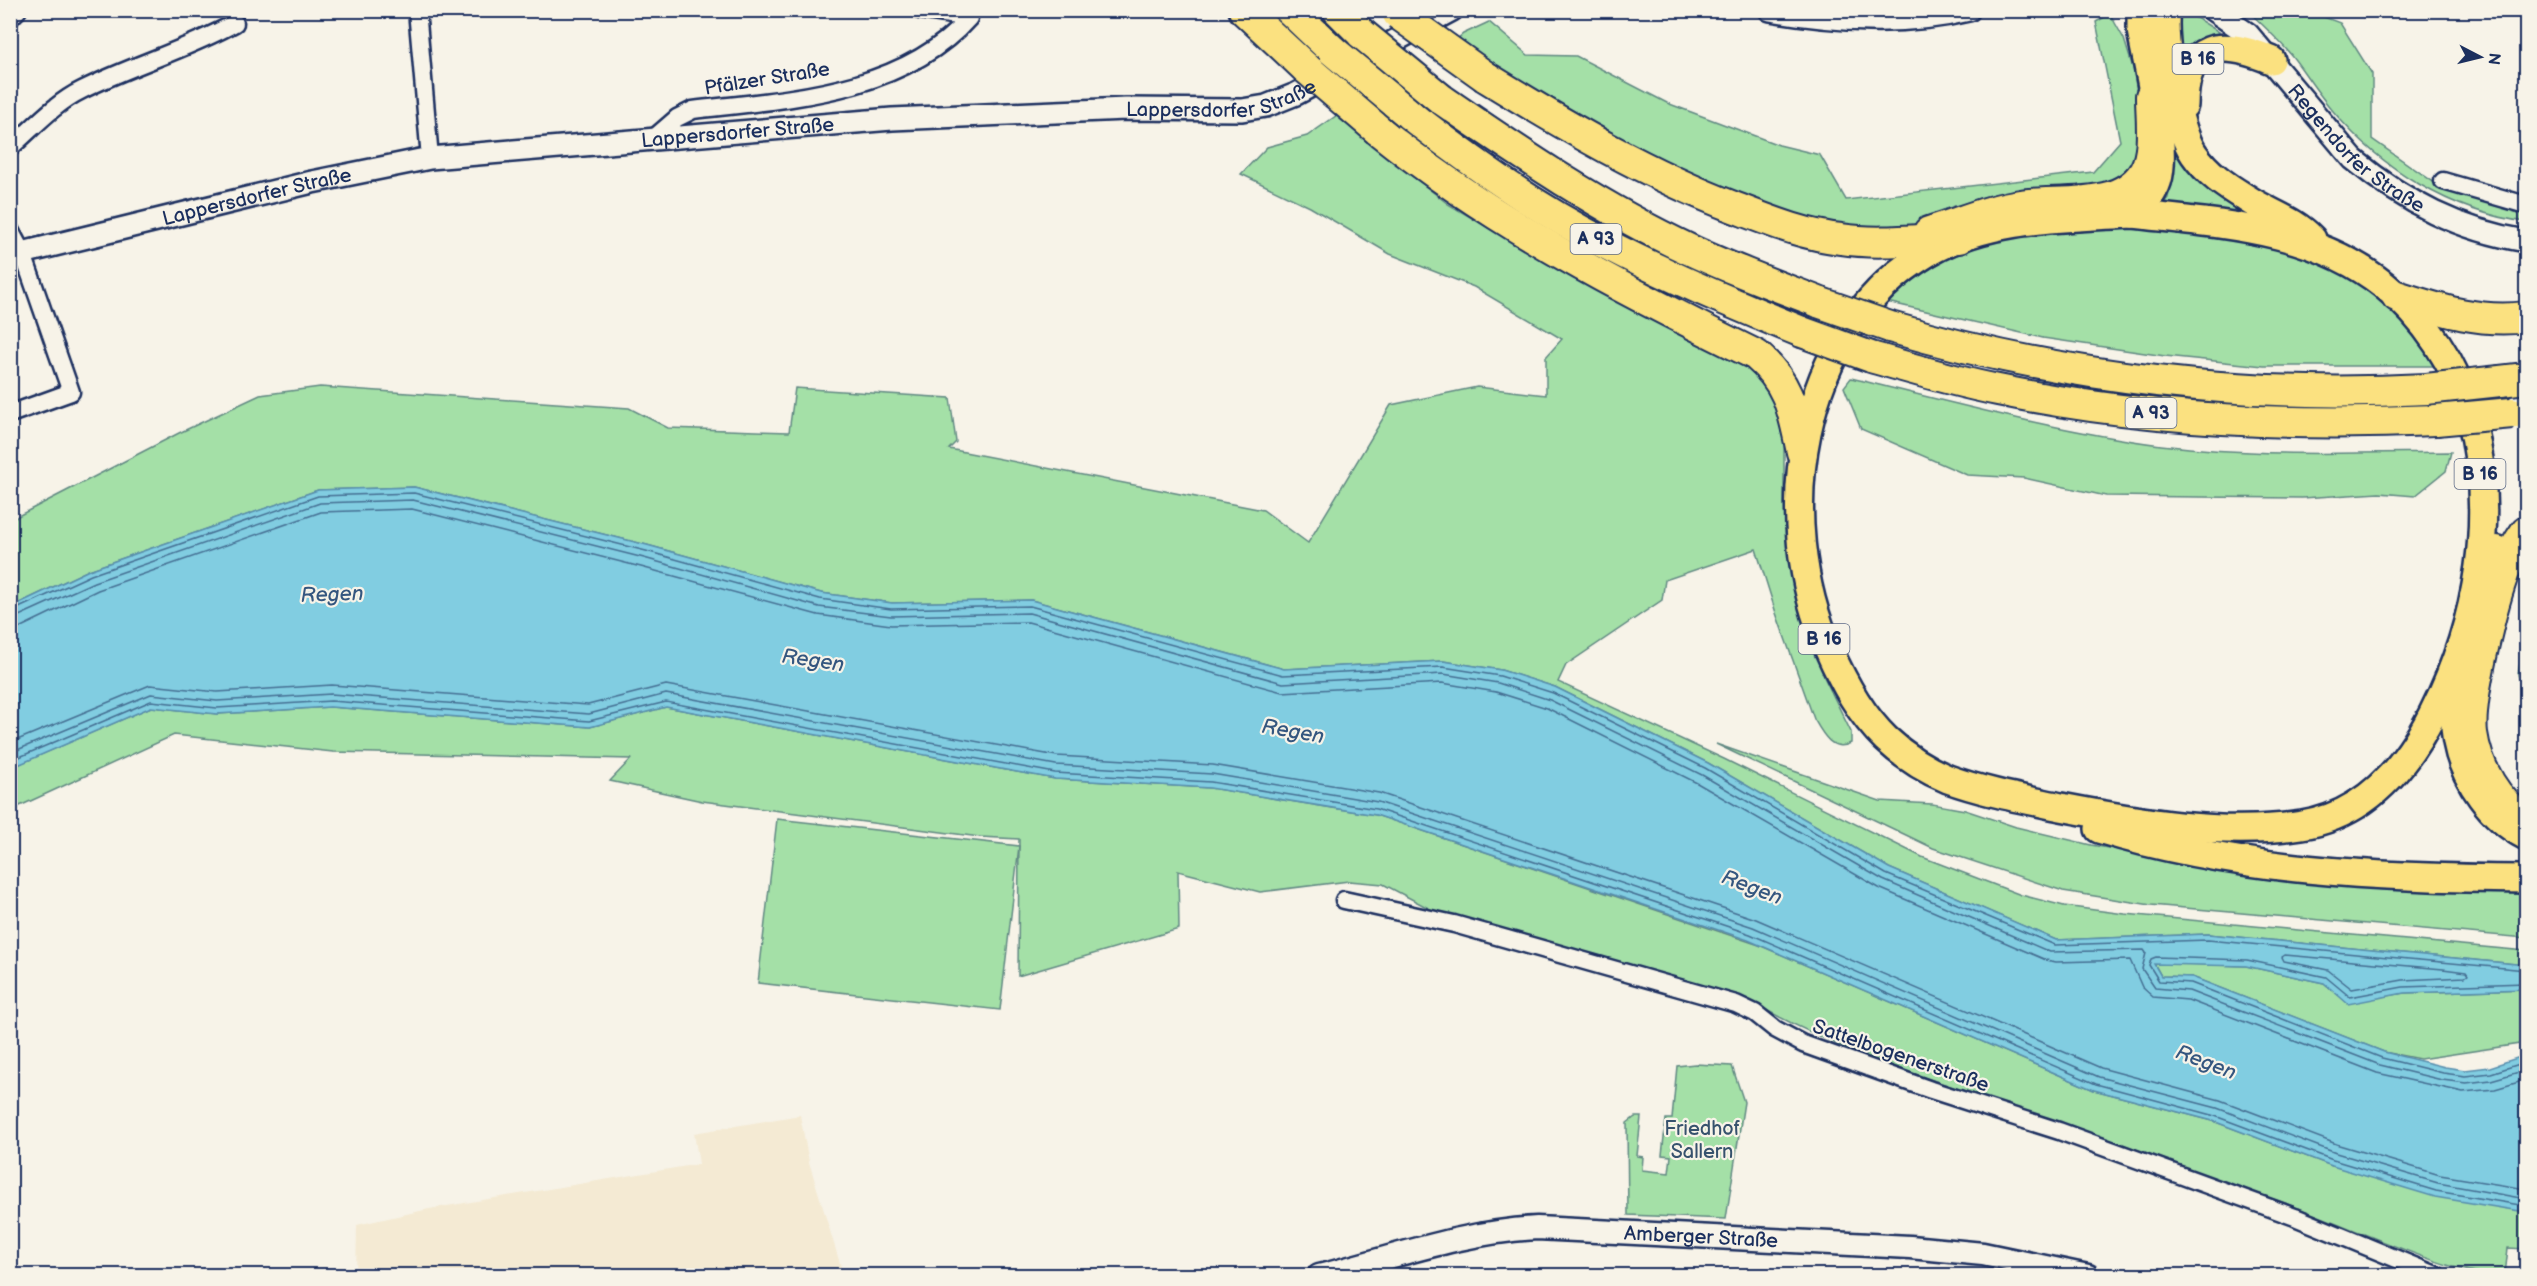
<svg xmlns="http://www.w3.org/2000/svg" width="2537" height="1286" font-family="'Balsamiq Sans',sans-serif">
	<rect width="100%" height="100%" fill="#f7f3e8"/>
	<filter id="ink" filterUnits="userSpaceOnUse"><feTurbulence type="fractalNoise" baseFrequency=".0167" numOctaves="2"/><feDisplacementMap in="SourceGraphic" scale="12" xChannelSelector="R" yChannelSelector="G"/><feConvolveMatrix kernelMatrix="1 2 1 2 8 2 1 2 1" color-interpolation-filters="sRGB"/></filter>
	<g filter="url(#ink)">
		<polygon fill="#f4ead3" points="800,1115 809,1162 842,1270 760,1276 356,1275 357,1225 429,1209 699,1164 694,1133"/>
		<g fill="#a4e0a7" stroke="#608882" stroke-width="1.5">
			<polygon points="2185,11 2219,32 2219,36 2182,63 2176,21 2179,13"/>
			<path d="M 2248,11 L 2308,11 L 2340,23 L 2372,74 L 2372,139 L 2435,183 L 2481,201 L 2526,211 L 2526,222 C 2452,212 2381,169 2333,111 C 2318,94 2306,74 2292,56 C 2279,40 2263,25 2248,11 Z"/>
			<polygon points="2110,14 2124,39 2133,68 2144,134 2131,170 2113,183 2085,190 2076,187 2002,202 1902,229 1829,226 1720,188 1567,113 1454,42 1463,34 1489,22 1528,55 1576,56 1667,103 1779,145 1820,155 1846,200 2093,172 2120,141 2096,22"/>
			<polygon points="2155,20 2189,164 2205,186 2218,197 2251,213 2162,205 2168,198 2173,170"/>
			<path d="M 1336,116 L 1448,204 L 1531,253 L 1708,339 L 1776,385 L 1784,438 L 1784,503 L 1798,591 L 1824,677 L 1851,732 L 1851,743 C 1832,753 1822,733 1814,719 L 1776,613 L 1756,549 L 1665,580 L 1662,600 L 1566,665 L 1558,682 L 1724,759 L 1922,857 L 2021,895 L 2064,906 L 2125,914 L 2526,951 L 2526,965 L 2208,934 L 2056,940 L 1889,868 L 1708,763 L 1555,687 L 1501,670 L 1443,661 L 1284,669 L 1031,600 L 892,603 L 821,593 L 647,545 L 414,487 L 318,490 L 89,570 L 11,607 L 11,522 L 18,516 L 179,433 L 260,395 L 320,387 L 629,408 L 668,428 L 789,432 L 795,388 L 950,398 L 956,442 L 949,449 L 1263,510 L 1308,543 L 1391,405 L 1477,387 L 1546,395 L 1546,357 L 1562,339 L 1474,287 L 1390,254 L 1310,207 L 1241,174 L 1267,147 L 1307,136 Z"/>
			<path d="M 2119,226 L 2197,232 L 2294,250 L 2358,279 L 2416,333 L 2438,366 L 2264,366 L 2165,356 L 2043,338 L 1887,302 C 1969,230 2016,234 2119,226 Z"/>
			<path d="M 1851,378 C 1954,403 2056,431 2161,445 C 2257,457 2355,453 2451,452 L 2446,471 L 2415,496 L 2379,493 L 2302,498 L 2106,496 L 2024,478 L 1967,475 L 1861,429 L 1844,387 Z"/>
			<polygon points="2526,628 2526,708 2518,674"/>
			<path d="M 151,707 L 217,714 L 330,707 L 590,727 L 666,707 L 1055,779 L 1210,788 L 1376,815 L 1759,945 L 2094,1090 L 2213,1121 L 2332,1166 L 2526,1212 L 2526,1249 L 2508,1248 L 2505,1275 C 2468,1275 2434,1261 2400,1248 C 2358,1232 2316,1214 2273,1199 C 2198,1173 2123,1143 2047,1118 C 1944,1084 1840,1054 1745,998 L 1434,911 L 1383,884 L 1349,881 L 1260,892 L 1178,871 L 1179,929 L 1018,976 L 1019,839 L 980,837 L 702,801 L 610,781 L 631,759 L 333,752 L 174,735 L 11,810 L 10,768 Z"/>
			<polygon points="1716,744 1880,801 1932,804 1965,810 2016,827 2091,845 2240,871 2452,891 2526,894 2526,938 2151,905 2063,891 1933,848"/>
			<polygon points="777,819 1019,846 1000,1010 758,983"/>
			<polygon points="2154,963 2246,966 2324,983 2348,1003 2404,993 2526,989 2526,1043 2420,1059 2384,1052 2192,977 2161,976"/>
			<polygon points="1695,1064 1732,1066 1744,1102 1726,1219 1628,1215 1627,1123 1635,1117 1641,1117 1637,1156 1643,1157 1642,1170 1669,1173 1671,1156 1662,1155 1666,1119 1672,1119 1677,1066"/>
		</g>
		<polygon fill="#81cde1" stroke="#588ead" stroke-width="1.5" points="414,487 647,545 821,593 892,603 1031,600 1284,669 1443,661 1501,670 1555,687 1708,763 1889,868 2056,940 2208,934 2526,965 2526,989 2404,993 2348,1004 2324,983 2246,966 2154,964 2161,976 2192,977 2384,1052 2445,1067 2465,1070 2490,1067 2526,1055 2526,1212 2435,1197 2332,1166 2213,1121 2094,1090 1748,940 1376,815 1210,788 1055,779 666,707 590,727 330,707 217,714 151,707 11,768 11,607 89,570 318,490"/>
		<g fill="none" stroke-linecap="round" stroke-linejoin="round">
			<g stroke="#446e92" stroke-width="1.5">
				<polyline points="10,612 91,575 318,496 414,493 646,551 820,599 891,609 1030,606 1283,675 1443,667 1500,676 1553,693 1705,768 1886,874 2055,945 2208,940 2526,970"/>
				<polyline points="10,620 94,582 320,503 413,500 644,558 819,607 891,616 1029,613 1283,683 1443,674 1498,683 1550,700 1702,775 1883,880 2050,952 2144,950 2146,953 2142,969 2155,988 2189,991 2380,1065 2442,1080 2466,1083 2491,1080 2526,1070"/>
				<polyline points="10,629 21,627 98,590 321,512 412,509 641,567 818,615 891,625 1028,622 1282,692 1442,683 1496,692 1547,708 1697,783 1879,888 2046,960 2056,962 2130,960 2142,987 2153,997 2188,1000 2377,1073 2463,1092 2495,1089 2526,1080"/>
				<polyline points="10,743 150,685 217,692 332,685 588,705 666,685 1057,756 1213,765 1379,793 1756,919 2101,1068 2220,1100 2339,1145 2440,1175 2526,1189"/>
				<polyline points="10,753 151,694 217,701 331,694 589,714 666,694 1056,765 1212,774 1378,802 1753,927 2099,1077 2217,1108 2336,1153 2438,1183 2526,1199"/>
				<polyline points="10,761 151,701 217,708 331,701 589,721 666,702 1055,773 1211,782 1376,809 1750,934 2096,1084 2215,1116 2333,1160 2436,1191 2526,1206"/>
				<polygon points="2285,955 2443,969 2466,972 2468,975 2465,977 2403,980 2352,989 2328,970 2284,961 2282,957"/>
				<polyline points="2526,983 2403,987 2350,997 2326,977 2247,960 2156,957 2151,959 2149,965 2159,981 2191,983 2382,1058 2443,1073 2465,1076 2491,1073 2526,1062"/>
			</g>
			<defs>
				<g id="minor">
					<polyline points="417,10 430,158"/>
					<polyline points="10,18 18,10"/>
					<path d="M 655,137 L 677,118 L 693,110 C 786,99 902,94 969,18 L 919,10"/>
					<path d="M 10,148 C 33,128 55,103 82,90 C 132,65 186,50 235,23"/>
					<polyline points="2443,181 2526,205"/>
					<polyline points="10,230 23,254 71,392 10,414"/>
					<polyline points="1344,900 1454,924 1736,1004 1755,1013 1775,1029 1803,1044 1931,1090 2059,1131 2295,1217 2438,1276"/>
				</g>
				<g id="tertiary">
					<path d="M 1770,10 C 1835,21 1904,26 1969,10"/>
					<path id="s1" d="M 2213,10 L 2248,34 L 2353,159 C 2406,203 2459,230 2526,241"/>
					<path id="s2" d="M 10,256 L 312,182 L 430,158 L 892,119 L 1126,109 L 1242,110 L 1266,106 L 1296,94 L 1452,10"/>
				</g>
				<g id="secondary">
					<path id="s3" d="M 1319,1276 C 1392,1258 1461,1232 1537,1228 L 1910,1247 L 1983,1254 L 2088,1276"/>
				</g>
				<g id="trunk">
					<path d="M 2166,10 C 2161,39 2177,130 2194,154 C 2207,173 2226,186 2246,198 C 2268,213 2293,219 2312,239"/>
					<path d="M 2184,105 C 2185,41 2221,39 2271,60"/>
					<path d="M 2133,214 C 2220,224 2313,228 2384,285 C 2425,318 2456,364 2470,415 C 2497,514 2479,622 2433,713 C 2406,767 2366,815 2302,825 C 2222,837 2139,822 2061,807 C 2023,799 1984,792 1948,779 C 1926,770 1903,755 1886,739 C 1860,714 1843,682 1829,650 C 1771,520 1796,331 1927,253 C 1988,217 2065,218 2133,214 Z"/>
					<path d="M 2133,214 C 2142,206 2151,197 2156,185 C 2170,155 2147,65 2141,30 L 2141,10"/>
					<path d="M 2453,677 C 2454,698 2453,721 2457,742 C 2464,780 2492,819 2526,836"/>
					<path d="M 2099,829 C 2235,871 2384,878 2526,879"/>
				</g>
				<g id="motorway">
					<polyline points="1244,10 1307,69"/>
					<polyline points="1290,10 1333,51"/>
					<polyline points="1338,10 1362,34"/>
					<path d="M 1486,77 C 1567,127 1647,174 1736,208 C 1770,221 1804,235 1841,239 C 1879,245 1920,239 1959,238"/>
					<path d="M 1441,99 C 1521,154 1602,209 1690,250 C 1733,270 1777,286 1821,303"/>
					<path d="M 1409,114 C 1470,161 1534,207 1602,242 C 1667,276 1734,304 1802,332"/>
					<path d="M 1378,130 C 1494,223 1624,291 1756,355 C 1790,384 1793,411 1802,452"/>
					<path d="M 1929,232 C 1959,223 1990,209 2021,205 C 2060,199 2120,211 2144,172 C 2156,152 2151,118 2151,96"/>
					<path d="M 2397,296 C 2441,310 2479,323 2526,317"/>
					<path d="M 1890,327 C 2063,378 2247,399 2426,389"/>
					<path d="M 1871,357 C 1913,369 1956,382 1998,390 C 2143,420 2289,427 2436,420"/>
					<polyline points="2500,381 2526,378"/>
					<path d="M 2526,531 C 2519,541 2511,555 2506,567 C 2493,599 2468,700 2472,733 C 2477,768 2497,803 2526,820"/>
					<polyline points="2475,597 2497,551"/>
				</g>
			</defs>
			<use href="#minor" stroke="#1b2f5e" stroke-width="21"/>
			<use href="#tertiary" stroke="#1b2f5e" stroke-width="26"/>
			<use href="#secondary" stroke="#1b2f5e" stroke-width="27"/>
			<use href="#trunk" stroke="#1b2f5e" stroke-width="32"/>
			<use href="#motorway" stroke="#1b2f5e" stroke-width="34"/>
			<use href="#minor" stroke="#f7f3e8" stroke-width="16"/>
			<use href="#tertiary" stroke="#f7f3e8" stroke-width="21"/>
			<use href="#secondary" stroke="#f7f3e8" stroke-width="22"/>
			<use href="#trunk" stroke="#fbe180" stroke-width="27"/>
			<use href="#motorway" stroke="#fbe180" stroke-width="30"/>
			<defs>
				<g id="motorway-bridge">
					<polyline points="1398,14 1486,77"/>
					<polyline points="1362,34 1441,99"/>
					<polyline points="1333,51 1409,114"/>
					<polyline points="1307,69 1378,130"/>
					<polyline points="1821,303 1890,327"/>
					<polyline points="1802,332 1871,357"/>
					<polyline points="2426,389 2500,381"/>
					<polyline points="2436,420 2512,413"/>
				</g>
			</defs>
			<use href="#motorway-bridge" stroke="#1b2f5e" stroke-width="34" stroke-linecap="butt"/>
			<use href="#motorway-bridge" stroke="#fbe180" stroke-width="30"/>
		</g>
	</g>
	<g text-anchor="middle" stroke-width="4.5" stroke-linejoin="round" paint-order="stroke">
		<g fill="#f7f3e8" stroke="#5d6a87" stroke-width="1.5">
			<rect x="2172.5" y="44" width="51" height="30" rx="4.5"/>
			<rect x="1570.5" y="224" width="51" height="30" rx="4.5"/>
			<rect x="2125.5" y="398" width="51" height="30" rx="4.5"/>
			<rect x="2454.5" y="459" width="51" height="30" rx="4.5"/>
			<rect x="1798.5" y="624" width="51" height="30" rx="4.5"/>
		</g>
		<g font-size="18" font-weight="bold" fill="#1b2f5e">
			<text x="2198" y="65">B 16</text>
			<text x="1596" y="245">A 93</text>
			<text x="2151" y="419">A 93</text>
			<text x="2480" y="480">B 16</text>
			<text x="1824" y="645">B 16</text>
		</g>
		<g font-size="20" fill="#1b2f5e" stroke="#f7f3e8">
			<text transform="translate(767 78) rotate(-9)" y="7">Pfälzer Straße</text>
			<text dy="7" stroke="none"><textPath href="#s2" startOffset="1226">Lappersdorfer Straße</textPath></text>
			<text dy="7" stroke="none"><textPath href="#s2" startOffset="740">Lappersdorfer Straße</textPath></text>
			<text dy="7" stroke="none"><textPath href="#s1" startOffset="201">Regendorfer Straße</textPath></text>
			<text dy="7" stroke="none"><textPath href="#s2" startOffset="254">Lappersdorfer Straße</textPath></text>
			<text transform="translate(1901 1055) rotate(19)" y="7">Sattelbogenerstraße</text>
			<text dy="7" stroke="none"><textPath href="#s3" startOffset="388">Amberger Straße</textPath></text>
		</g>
		<g font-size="20" fill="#36526d" stroke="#f7f3e8">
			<text x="1702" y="1135">Friedhof<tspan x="1702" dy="23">Sallern</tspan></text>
		</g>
		<g font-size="21" font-style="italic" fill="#34567f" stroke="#f7f3e8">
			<text transform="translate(332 594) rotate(-2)" y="7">Regen</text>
			<text transform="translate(813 660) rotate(8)" y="7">Regen</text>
			<text transform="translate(1293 731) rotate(10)" y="7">Regen</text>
			<text transform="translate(1752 887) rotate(21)" y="7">Regen</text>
			<text transform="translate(2206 1062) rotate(21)" y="7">Regen</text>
		</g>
	</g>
	<rect width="2537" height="1286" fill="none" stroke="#f7f3e8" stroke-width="36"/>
	<rect x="18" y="18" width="2501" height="1250" fill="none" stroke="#1b2f5e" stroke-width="2" filter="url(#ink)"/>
	<g transform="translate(2480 57) rotate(97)" stroke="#f7f3e8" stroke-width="4.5" paint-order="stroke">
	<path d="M0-4.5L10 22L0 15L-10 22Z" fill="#1b2f5e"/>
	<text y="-9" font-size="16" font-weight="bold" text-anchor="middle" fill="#1b2f5e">N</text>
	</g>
</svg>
